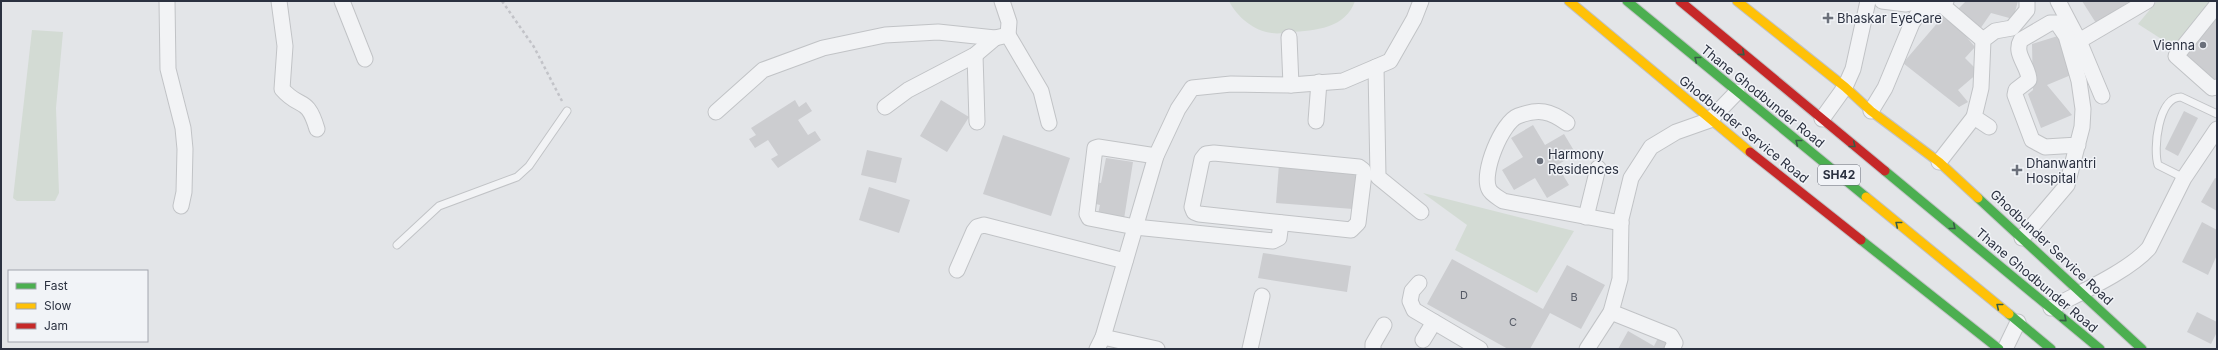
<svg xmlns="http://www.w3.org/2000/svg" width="2218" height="350" font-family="Inter,sans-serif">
	<rect width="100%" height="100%" fill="#e3e5e8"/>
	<g fill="#d3dbd4">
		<path d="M 1229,1 L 1355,1 C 1346,28 1315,31 1290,32 C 1285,33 1277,34 1272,33 C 1254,31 1237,17 1229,1 Z"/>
		<polygon points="2157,1 2215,1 2177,49 2138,24"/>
		<polygon points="32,30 63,32 56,108 59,193 55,201 17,201 13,198"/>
		<polygon points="1423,193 1574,231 1537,293 1455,250 1467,225"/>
	</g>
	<g fill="#cccdd0">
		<polygon points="1966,1 2018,1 2013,19 1991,13 1980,29 1957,10"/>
		<polygon points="2082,1 2130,1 2096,23"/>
		<polygon points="2217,11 2217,80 2213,84 2179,56"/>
		<polygon points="1946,13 1975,47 1965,58 1979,72 1958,90 1968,102 1959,107 1903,63"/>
		<polygon points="2061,35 2071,75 2047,85 2072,115 2041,128 2028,94 2033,90 2032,44"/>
		<polygon points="795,100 799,107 806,102 812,111 798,120 808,135 815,131 821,140 778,168 771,159 778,155 768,140 755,148 749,139 756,135 751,128"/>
		<polygon points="941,100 969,117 947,152 920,136"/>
		<polygon points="2184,111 2198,118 2178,156 2165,149"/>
		<polygon points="1533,125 1545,145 1564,134 1576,154 1557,165 1569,185 1547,198 1535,178 1514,190 1502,170 1523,157 1511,138"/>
		<polygon points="1003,135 1070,158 1051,216 983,194"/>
		<polygon points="867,150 902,158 896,183 861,175"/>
		<polygon points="1106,158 1133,162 1124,219 1098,214 1100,205 1092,203 1095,182 1101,183"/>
		<polygon points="1279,164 1356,169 1353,209 1276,203"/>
		<polygon points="2215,178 2217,179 2217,211 2201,202"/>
		<polygon points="869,187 910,200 899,233 859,220"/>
		<polygon points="2202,222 2217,230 2217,255 2208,275 2182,262"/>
		<polygon points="1263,253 1351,266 1347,292 1258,278"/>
		<polygon points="1452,259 1543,309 1567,265 1605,285 1581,329 1550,313 1530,349 1508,349 1427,304"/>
		<polygon points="2197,312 2217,322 2217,332 2211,344 2187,332"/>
		<polygon points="1628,331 1654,346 1658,338 1670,345 1668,349 1618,349"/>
	</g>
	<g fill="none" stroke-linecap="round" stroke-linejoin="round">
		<defs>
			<g id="lane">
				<path d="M 2184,178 L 2158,165 C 2153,149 2158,97 2181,97 L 2217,114"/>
				<polyline points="397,245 439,206 517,177 529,166 567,111"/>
			</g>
			<g id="street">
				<polyline points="167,1 168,69 183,128 185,149 184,192 181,206"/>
				<path d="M 279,1 L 285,46 L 282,89 C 300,110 307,95 317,129"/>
				<polyline points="342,1 365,59"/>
				<polyline points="1882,1 1906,4 1921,1"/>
				<polyline points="1946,1 1941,4 1983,40"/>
				<polyline points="2058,1 2079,41 2147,1"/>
				<polyline points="2217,5 2176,56 2212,88 2217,87"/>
				<polyline points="1008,35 1041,91 1049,123"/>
				<polyline points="1289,37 1291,85"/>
				<polyline points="2079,41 2102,96"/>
				<polyline points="975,55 977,122"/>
				<polyline points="1376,67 1378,177 1421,212"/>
				<polyline points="885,107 908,90 975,55 995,38"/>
				<polyline points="1871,111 1885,88 1912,23 1918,14 1941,4"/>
				<polyline points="716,112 763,70 823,48 885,35 938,32 995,38 1008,35 1009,22 1002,1"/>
				<polyline points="1822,119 1845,87 1853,69 1868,1"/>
				<polyline points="1316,121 1319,82"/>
				<path d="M 1567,123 C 1550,111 1539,108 1518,116 C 1502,122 1481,173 1489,189 C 1491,194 1499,198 1503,201 L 1621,223"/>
				<polyline points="1989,127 1974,117 1981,88 1983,40 1995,31 2012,28 2027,10 2027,1"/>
				<polygon points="1214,153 1359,167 1363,170 1364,174 1358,223 1351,230 1199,214 1194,212 1192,207 1202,159 1206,154"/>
				<polyline points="1156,156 1098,147 1095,148 1087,214 1089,218 1135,227 1273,241 1279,238 1281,223"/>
				<polyline points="1939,162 1974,117"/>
				<polyline points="1586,217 1598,168"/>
				<path d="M 2022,238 L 2067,185 L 2082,127 L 2083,109 L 2079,81 L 2066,36 L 2057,23 L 2050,23 L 2021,40 C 2013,54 2029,66 2029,80 L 2016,90 L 2015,95 L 2032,140 L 2045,147 L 2078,145"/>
				<polyline points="957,270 974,231 977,227 984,225 1125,261"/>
				<polyline points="1419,283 1412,291 1410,301 1414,310 1480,349"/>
				<path d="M 2051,308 C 2079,293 2129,271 2149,248 L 2184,178 L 2217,129"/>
				<polyline points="1611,312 1671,336 1675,343 1672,349"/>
				<polyline points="1103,337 1157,349"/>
				<polyline points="1423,340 1434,322"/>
				<polyline points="1097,349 1103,337 1156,156 1178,109 1192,88 1231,84 1291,85 1343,81 1390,61 1414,19 1421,1"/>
				<polyline points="1250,349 1262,296"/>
				<polyline points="1373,349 1373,344 1384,325"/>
				<polyline points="1587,349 1611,312 1620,279 1621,219 1631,178 1651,147 1676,132 1710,120 1737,92"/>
				<polyline points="2005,349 2018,322"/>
			</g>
			<g id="fast">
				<polyline points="1627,1 1866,197"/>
				<polyline points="1885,171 2100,349"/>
				<polyline points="1978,198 2142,349"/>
				<polyline points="1861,240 1999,349"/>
				<polyline points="2009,314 2051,349"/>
			</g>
			<g id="slow">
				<polyline points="1569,1 1750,152"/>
				<polyline points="1737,1 1845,87 1871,111 1939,162 1978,198"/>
				<polyline points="1866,197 2009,314"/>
			</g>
			<g id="jam">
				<polyline points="1680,1 1885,171"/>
				<polyline points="1750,152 1861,240"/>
			</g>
		</defs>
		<use href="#lane" stroke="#c1c3c6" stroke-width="9"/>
		<use href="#street" stroke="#c1c3c6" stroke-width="17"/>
		<use href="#fast" stroke="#c1c3c6" stroke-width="11"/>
		<use href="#slow" stroke="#c1c3c6" stroke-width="11"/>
		<use href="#jam" stroke="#c1c3c6" stroke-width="11"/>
		<polyline stroke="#c2c3c8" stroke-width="2.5" stroke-dasharray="3 3" stroke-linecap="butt" points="502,1 534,47 562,101"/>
		<use href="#lane" stroke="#f2f3f5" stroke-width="7"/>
		<use href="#street" stroke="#f2f3f5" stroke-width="15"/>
		<use href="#fast" stroke="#4caf50" stroke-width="9"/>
		<use href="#slow" stroke="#ffc107" stroke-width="9"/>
		<use href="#jam" stroke="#c62828" stroke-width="9"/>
	</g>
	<defs><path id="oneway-chevron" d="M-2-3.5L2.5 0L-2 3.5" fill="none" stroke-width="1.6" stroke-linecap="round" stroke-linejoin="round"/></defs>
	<g stroke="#375d46">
		<use href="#oneway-chevron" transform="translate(1742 53) rotate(40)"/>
		<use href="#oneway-chevron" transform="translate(1697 59) rotate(-141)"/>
		<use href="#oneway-chevron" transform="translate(1798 142) rotate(-141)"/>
		<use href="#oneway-chevron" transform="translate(1853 145) rotate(39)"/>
		<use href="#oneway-chevron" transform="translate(1898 224) rotate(-141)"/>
		<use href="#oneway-chevron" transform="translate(1953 227) rotate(39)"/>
		<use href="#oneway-chevron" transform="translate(1999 306) rotate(-141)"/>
		<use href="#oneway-chevron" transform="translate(2064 319) rotate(40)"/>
	</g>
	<g fill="#6b707b" stroke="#f1f3f7" stroke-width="1.5">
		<path d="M1826 12h4v4h4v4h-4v4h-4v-4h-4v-4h4z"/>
		<circle cx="2203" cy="45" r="4"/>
		<circle cx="1540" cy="161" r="4"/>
		<path d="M2015 164h4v4h4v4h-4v4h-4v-4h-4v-4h4z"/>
	</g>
	<g text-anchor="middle" stroke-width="3" stroke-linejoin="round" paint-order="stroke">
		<g font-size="11" fill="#545965">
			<text x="1464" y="299">D</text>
			<text x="1574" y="301">B</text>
			<text x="1513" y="326">C</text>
		</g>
		<rect fill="#f1f3f7" stroke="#666b77" stroke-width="1" x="1818" y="165" width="42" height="20" rx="3"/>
		<g font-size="12" font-weight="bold" fill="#2b3140">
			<text x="1839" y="179">SH42</text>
		</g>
		<g font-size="13" fill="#2b3140" stroke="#f1f3f7" text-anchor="start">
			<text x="1837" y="23">Bhaskar EyeCare</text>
			<text x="2195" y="50" text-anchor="end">Vienna</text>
			<text x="1548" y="159">Harmony<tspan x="1548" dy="15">Residences</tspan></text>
			<text x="2026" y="168">Dhanwantri<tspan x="2026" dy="15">Hospital</tspan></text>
		</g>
		<g font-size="13" fill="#2b3140" stroke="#f1f3f7">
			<text transform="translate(1763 96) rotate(39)" y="5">Thane Ghodbunder Road</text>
			<text transform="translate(1744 129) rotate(39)" y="5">Ghodbunder Service Road</text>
			<text transform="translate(2052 247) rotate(43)" y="5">Ghodbunder Service Road</text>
			<text transform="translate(2037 280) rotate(40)" y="5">Thane Ghodbunder Road</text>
		</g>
	</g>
	<rect width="2218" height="350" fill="none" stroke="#2b3140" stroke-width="4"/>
	<rect x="8" y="270" width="140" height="72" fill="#f1f3f7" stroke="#a2a5ae"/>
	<rect x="16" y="283" width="20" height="6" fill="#4caf50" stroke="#a2a5ae"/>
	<text x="44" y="290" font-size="12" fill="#2b3140">Fast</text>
	<rect x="16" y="303" width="20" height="6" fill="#ffc107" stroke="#a2a5ae"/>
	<text x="44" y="310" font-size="12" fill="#2b3140">Slow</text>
	<rect x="16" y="323" width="20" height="6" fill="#c62828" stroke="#a2a5ae"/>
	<text x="44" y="330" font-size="12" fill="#2b3140">Jam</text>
</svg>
